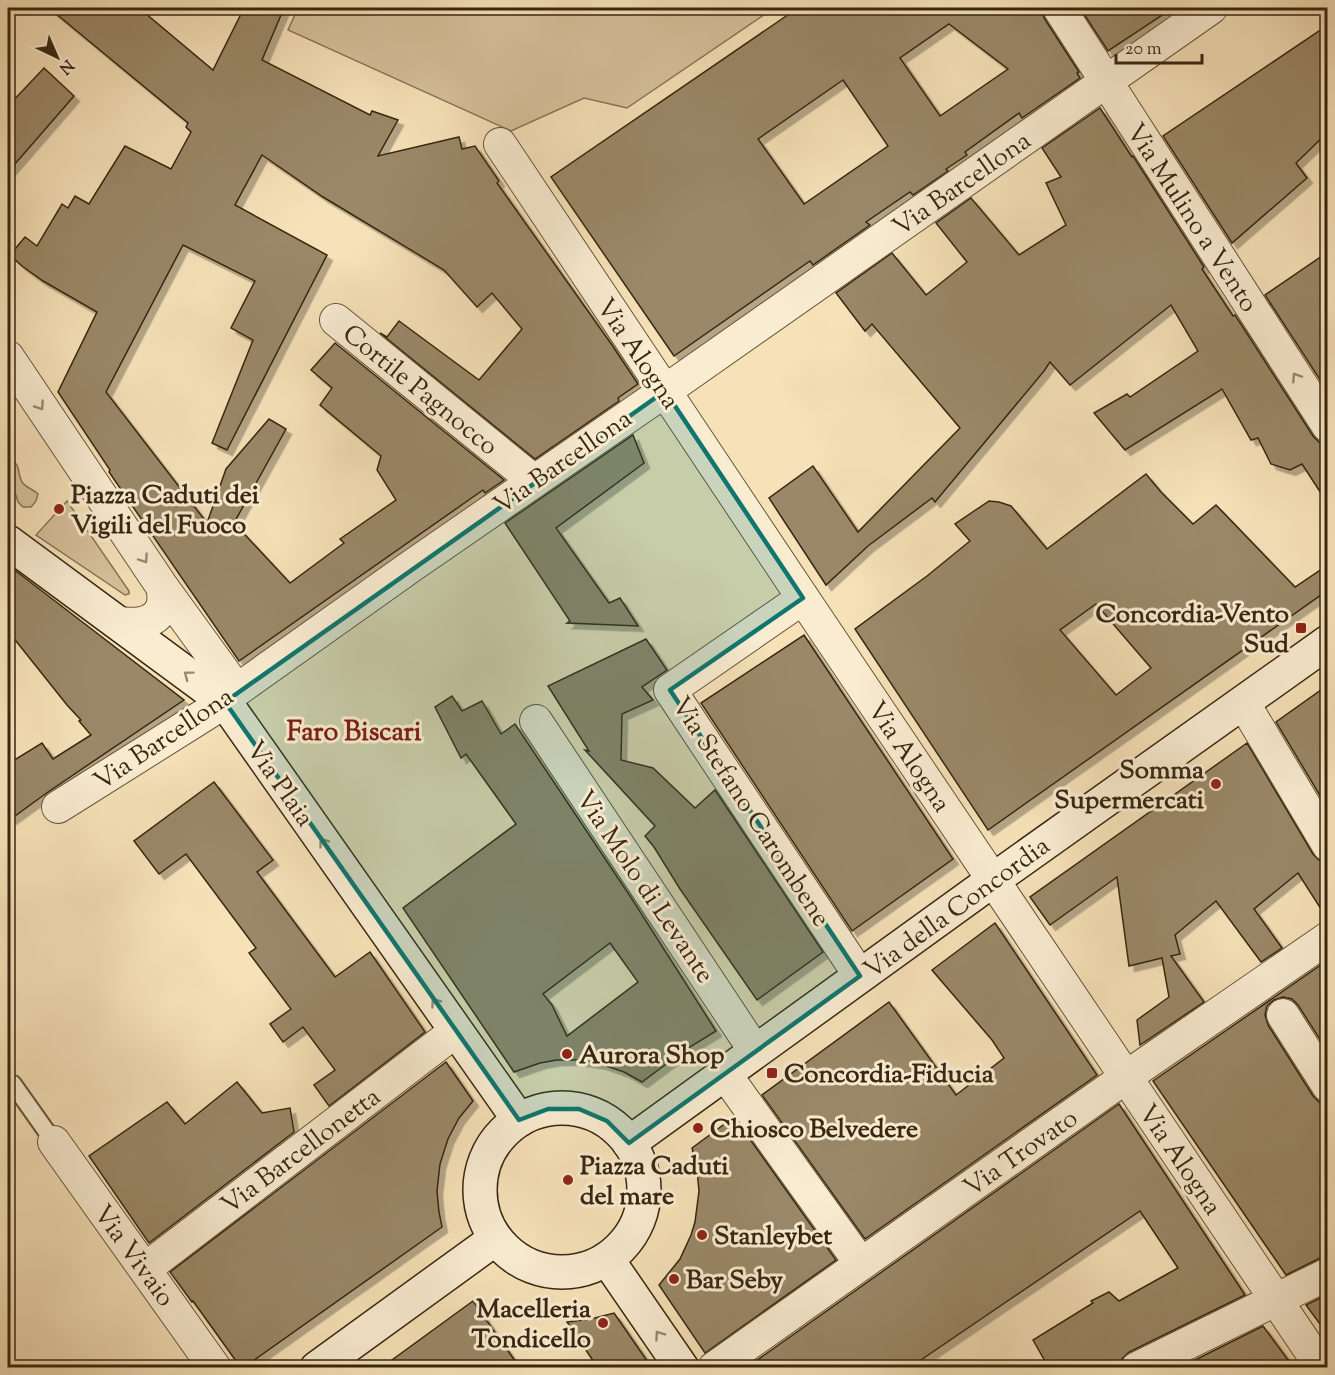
<svg xmlns="http://www.w3.org/2000/svg" width="1335" height="1375" font-family="'Sorts Mill Goudy',serif">
	<defs>
		<filter id="shadow"><feDropShadow dx="5.5" dy="5.5" stdDeviation="0" flood-color="#0004"/></filter>
	</defs>
	<rect width="100%" height="100%" fill="#f6e1b8"/>
	<filter id="stains"><feTurbulence type="fractalNoise" baseFrequency=".00333" numOctaves="4"/><feColorMatrix values="0 0 0 0 .2 0 0 0 0 .09 0 0 0 0 .02 0 0 0 .5 -.17"/></filter>
	<radialGradient id="worn" r=".72"><stop offset=".6" stop-color="#630" stop-opacity="0"/><stop offset="1" stop-color="#630" stop-opacity=".3"/></radialGradient>
	<g fill="#d6c19c" stroke="#867456" stroke-width="1.5">
		<polygon points="298,8 774,8 627,108 584,98 511,131 288,30"/>
		<path d="M 8,458 C 23,465 16,472 22,482 C 26,488 33,489 38,494 L 36,501 L 31,507 L 23,507 L 18,502 L 16,495 L 8,484 Z"/>
		<polygon points="67,501 129,591 129,594 125,595 36,535"/>
	</g>
	<g fill="#9a8868" stroke="#372711" stroke-width="1.5" fill-rule="evenodd" filter="url(#shadow)">
		<polygon points="49,8 139,8 213,70 244,8 284,8 262,60 370,115 372,111 398,120 378,156 459,137 462,149 475,146 499,181 497,183 612,345 638,384 618,398 619,401 535,459 380,333 387,337 399,321 479,380 522,329 492,293 477,307 444,270 323,197 262,155 235,205 327,255 227,450 212,443 253,340 231,328 255,281 183,245 106,392 207,523 226,469 269,419 286,429 234,523 290,583 344,543 340,539 396,500 377,470 381,456 320,405 332,388 311,370 335,343 504,480 485,493 483,490 239,661 109,472 110,470 58,392 97,312 43,281 22,266 10,255 25,237 37,246 62,204 68,208 75,196 89,204 125,146 171,169 191,132 186,127 188,123"/>
		<path d="M 798,8 L 1041,8 L 1044,18 L 1079,72 L 1077,73 L 1080,78 L 1022,118 L 1019,113 L 965,152 L 967,155 L 946,169 L 948,171 L 913,195 L 910,192 L 866,222 L 870,225 L 813,265 L 810,261 L 674,356 L 551,177 ZM 949,24 L 1008,69 L 940,116 L 900,58 ZM 843,80 L 888,146 L 804,204 L 758,139 Z"/>
		<polygon points="1080,8 1173,8 1108,51"/>
		<polygon points="1328,25 1328,132 1296,163 1307,178 1232,243 1163,136"/>
		<polygon points="44,68 74,96 8,172 8,106"/>
		<polygon points="1100,108 1132,157 1133,156 1204,267 1202,269 1233,316 1235,315 1313,436 1319,442 1328,444 1328,504 1302,464 1290,470 1271,464 1258,438 1251,440 1222,389 1125,450 1094,413 1127,394 1130,397 1198,351 1171,305 1070,385 1050,362 1044,371 935,502 932,498 868,546 826,585 769,498 813,466 858,532 960,428 872,324 865,331 836,293 892,253 926,295 967,262 936,223 971,198 1019,255 1066,225 1046,183 1061,177 1042,148"/>
		<polygon points="1328,252 1328,392 1265,295"/>
		<polygon points="633,435 644,463 556,528 609,603 620,598 638,626 567,623 570,621 505,523"/>
		<path d="M 1146,474 L 1161,492 L 1193,524 L 1216,505 L 1295,587 L 1328,565 L 1328,590 L 988,830 L 855,629 L 927,576 L 970,541 L 955,524 L 989,501 L 999,502 L 1011,506 L 1047,549 ZM 1096,604 L 1151,668 L 1116,695 L 1060,630 Z"/>
		<polygon points="8,565 184,700 48,792 8,821 8,764 42,743 53,759 91,735 79,721 81,720 67,705 8,631"/>
		<polygon points="804,635 953,859 852,931 701,703"/>
		<polygon points="646,639 667,670 642,687 653,700 622,714 621,760 653,768 695,808 715,790 823,952 757,1000 680,889 654,847 645,836 655,826 585,750 589,751 548,686"/>
		<polygon points="1328,685 1328,809 1276,722"/>
		<path d="M 452,696 L 462,711 L 482,701 L 501,734 L 515,724 L 632,899 L 716,1031 L 685,1050 L 642,1082 L 624,1072 L 601,1064 L 578,1060 L 557,1060 L 540,1063 L 514,1072 L 403,908 L 516,824 L 466,754 L 461,758 L 435,707 ZM 610,943 L 638,982 L 567,1036 L 552,1005 L 543,994 Z"/>
		<polygon points="1247,743 1313,854 1319,860 1328,863 1328,920 1298,873 1254,909 1282,948 1261,962 1216,901 1175,935 1180,954 1171,956 1204,1002 1140,1045 1137,1020 1169,997 1162,958 1129,966 1117,877 1050,925 1030,897"/>
		<polygon points="214,782 273,860 257,872 335,977 370,952 425,1032 329,1106 314,1085 335,1070 303,1027 283,1042 270,1024 291,1009 249,953 256,948 186,854 159,874 134,841"/>
		<polygon points="995,923 1097,1075 865,1239 762,1095 889,1002 956,1095 1004,1058 992,1040 932,970"/>
		<polygon points="1328,960 1328,1052 1298,1005 1292,999 1283,997 1274,1000 1267,1006 1265,1015 1268,1025 1313,1096 1319,1102 1328,1104 1328,1256 1320,1258 1286,1275 1153,1081"/>
		<polygon points="446,1062 473,1101 459,1118 448,1139 440,1164 437,1191 439,1212 442,1227 243,1368 241,1368 193,1301 192,1302 170,1272"/>
		<polygon points="237,1082 262,1113 290,1108 294,1132 149,1243 89,1156 167,1102 185,1124"/>
		<polygon points="1119,1104 1245,1295 1129,1352 1122,1359 1119,1368 1049,1368 1033,1340 1093,1303 1091,1301 1109,1292 1119,1301 1178,1268 1140,1211 909,1368 746,1368"/>
		<polygon points="734,1117 836,1260 705,1353 659,1285 680,1259 691,1235 695,1222 699,1191 697,1170 692,1148"/>
		<polygon points="1328,1294 1328,1335 1306,1305"/>
		<polygon points="473,1301 520,1368 381,1368"/>
		<polygon points="614,1313 652,1368 598,1368 567,1322 591,1319"/>
		<polygon points="1263,1326 1294,1368 1179,1368"/>
	</g>
	<g fill="none" stroke-linecap="round" stroke-linejoin="round">
		<defs>
			<polyline id="lane" points="13,1084 54,1142"/>
			<g id="street">
				<polyline points="1059,8 1328,426"/>
				<polyline points="500,144 803,598 1322,1368"/>
				<polyline points="336,320 534,481"/>
				<polyline points="8,357 163,588 237,690"/>
				<polyline points="803,598 670,690 860,976"/>
				<path d="M 118,623 C 135,625 159,625 163,603 C 164,598 163,592 163,588"/>
				<polyline points="1243,702 1328,845"/>
				<polyline points="536,721 755,1051"/>
				<polyline points="58,807 225,702 237,690 413,565 665,391 1211,8"/>
				<polyline points="1283,1015 1328,1086"/>
				<polyline points="725,1074 861,1264"/>
				<polyline points="54,1142 215,1368"/>
				<polyline points="145,1269 456,1031"/>
				<polyline points="714,1368 1126,1077 1328,938"/>
				<polyline points="1137,1368 1328,1274"/>
			</g>
			<g id="secondary">
				<polyline points="8,542 225,702 519,1120"/>
				<circle cx="562" cy="1190" r="82"/>
				<polyline points="629,1143 993,880 1328,642"/>
				<polyline points="607,1259 682,1368"/>
				<polyline points="317,1368 495,1239"/>
			</g>
		</defs>
		<use href="#lane" stroke="#67563b" stroke-width="20"/>
		<use href="#street" stroke="#67563b" stroke-width="34"/>
		<use href="#secondary" stroke="#372711" stroke-width="36"/>
		<use href="#lane" stroke="#f9ecd1" stroke-width="16"/>
		<use href="#street" stroke="#f9ecd1" stroke-width="32"/>
		<use href="#secondary" stroke="#f9ecd1" stroke-width="33"/>
	</g>
	<defs><path id="oneway-chevron" d="M-2-3.5L2.5 0L-2 3.5" fill="none" stroke-width="1.6" stroke-linecap="round" stroke-linejoin="round" transform="scale(1.5)"/></defs>
	<g stroke="#988a71">
		<use href="#oneway-chevron" transform="translate(1296 377) rotate(-123)"/>
		<use href="#oneway-chevron" transform="translate(40 406) rotate(56)"/>
		<use href="#oneway-chevron" transform="translate(144 559) rotate(56)"/>
		<use href="#oneway-chevron" transform="translate(188 675) rotate(-143)"/>
		<use href="#oneway-chevron" transform="translate(323 842) rotate(-125)"/>
		<use href="#oneway-chevron" transform="translate(435 1002) rotate(-125)"/>
		<use href="#oneway-chevron" transform="translate(659 1335) rotate(-125)"/>
	</g>
	<path fill="#0f766e" fill-opacity="0.2" stroke="#0f766e" stroke-width="4.5" stroke-linejoin="round" d="M 665,391 L 803,598 L 670,690 L 860,976 L 629,1143 L 607,1121 L 579,1109 L 548,1109 L 519,1120 L 225,702 Z"/>
	<g fill="#8f2418" stroke="#f9ecd1" stroke-width="2">
		<circle cx="59" cy="509" r="6"/>
		<rect x="1295" y="622" width="12" height="12" rx="3"/>
		<circle cx="1216" cy="784" r="6"/>
		<circle cx="567" cy="1054" r="6"/>
		<rect x="766" y="1067" width="12" height="12" rx="3"/>
		<circle cx="698" cy="1128" r="6"/>
		<circle cx="568" cy="1180" r="6"/>
		<circle cx="702" cy="1235" r="6"/>
		<circle cx="674" cy="1279" r="6"/>
		<circle cx="603" cy="1323" r="6"/>
	</g>
	<g text-anchor="middle" stroke-width="6" stroke-linejoin="round" paint-order="stroke">
		<g font-size="26" fill="#372711" stroke="#f9ecd1">
			<text transform="translate(961 183) rotate(-35)" y="9">Via Barcellona</text>
			<text transform="translate(1193 217) rotate(57)" y="9">Via Mulino a Vento</text>
			<text transform="translate(639 353) rotate(56)" y="9">Via Alogna</text>
			<text transform="translate(421 389) rotate(39)" y="9">Cortile Pagnocco</text>
			<text transform="translate(562 461) rotate(-35)" y="9">Via Barcellona</text>
			<text transform="translate(163 738) rotate(-34)" y="9">Via Barcellona</text>
			<text transform="translate(910 756) rotate(56)" y="9">Via Alogna</text>
			<text transform="translate(281 783) rotate(55)" y="9">Via Plaia</text>
			<text transform="translate(752 811) rotate(57)" y="9">Via Stefano Carombene</text>
			<text transform="translate(646 886) rotate(56)" y="9">Via Molo di Levante</text>
			<text transform="translate(956 907) rotate(-36)" y="9">Via della Concordia</text>
			<text transform="translate(300 1150) rotate(-37)" y="9">Via Barcellonetta</text>
			<text transform="translate(1020 1152) rotate(-35)" y="9">Via Trovato</text>
			<text transform="translate(1181 1159) rotate(56)" y="9">Via Alogna</text>
			<text transform="translate(135 1255) rotate(54)" y="9">Via Vivaio</text>
		</g>
		<g font-size="26" font-weight="bold" fill="#372711" stroke="#f9ecd1" text-anchor="start">
			<text x="71" y="503">Piazza Caduti dei<tspan x="71" dy="30">Vigili del Fuoco</tspan></text>
			<text x="1289" y="622" text-anchor="end">Concordia-Vento<tspan x="1289" dy="30">Sud</tspan></text>
			<text x="1204" y="778" text-anchor="end">Somma<tspan x="1204" dy="30">Supermercati</tspan></text>
			<text x="579" y="1063">Aurora Shop</text>
			<text x="784" y="1082">Concordia-Fiducia</text>
			<text x="710" y="1137">Chiosco Belvedere</text>
			<text x="580" y="1174">Piazza Caduti<tspan x="580" dy="30">del mare</tspan></text>
			<text x="714" y="1244">Stanleybet</text>
			<text x="686" y="1288">Bar Seby</text>
			<text x="591" y="1317" text-anchor="end">Macelleria<tspan x="591" dy="30">Tondicello</tspan></text>
		</g>
		<g font-size="27" font-weight="bold" fill="#7a1f14" stroke="#f9ecd1">
			<text x="354" y="740">Faro Biscari</text>
		</g>
	</g>
	<rect width="1335" height="1375" fill="none" stroke="#f6e1b8" stroke-width="30"/>
	<rect x="9" y="9" width="1317" height="1357" fill="none" stroke="#372711" stroke-width="3"/>
	<rect x="15" y="15" width="1305" height="1345" fill="none" stroke="#372711" stroke-width="1.5"/>
	<g transform="translate(57 57) rotate(136)" stroke="#f9ecd1" stroke-width="4.5" paint-order="stroke">
	<path d="M0-4.5L10 22L0 15L-10 22Z" fill="#372711"/>
	<text y="-9" font-size="16" font-weight="bold" text-anchor="middle" fill="#372711">N</text>
	</g>
	<path d="M1116 54v9h86v-9" fill="none" stroke="#372711" stroke-width="3"/>
	<text x="1125" y="54" font-size="18" fill="#372711" stroke="#f9ecd1" stroke-width="4.5" paint-order="stroke">20 m</text>
	<rect width="100%" height="100%" filter="url(#stains)"/>
	<rect width="100%" height="100%" fill="url(#worn)"/>
</svg>
